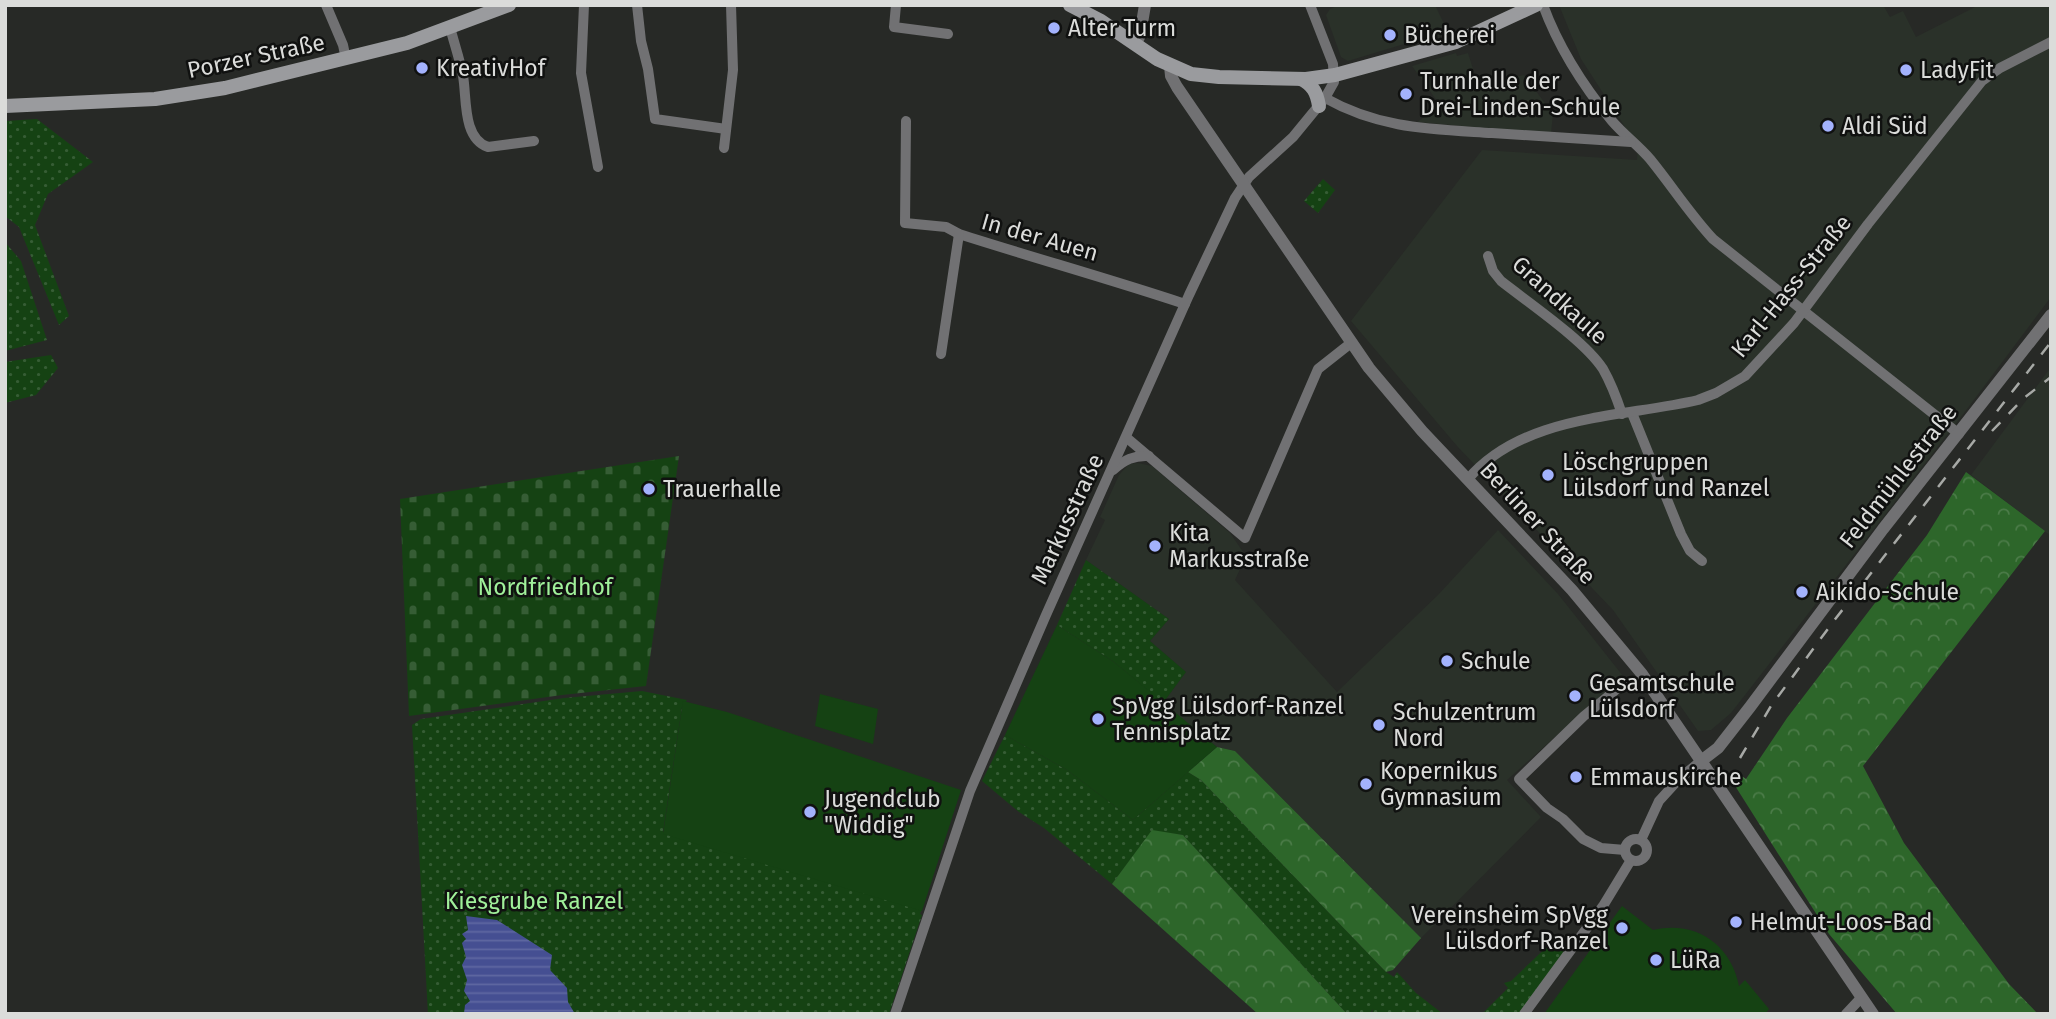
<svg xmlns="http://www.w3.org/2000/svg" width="2056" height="1019" font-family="'Fira Sans',sans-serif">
	<defs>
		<pattern id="green-dots" width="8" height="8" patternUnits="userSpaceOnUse" patternTransform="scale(1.75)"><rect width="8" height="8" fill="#154213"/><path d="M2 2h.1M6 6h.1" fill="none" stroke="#365d35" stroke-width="1.8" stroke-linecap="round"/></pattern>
		<pattern id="forest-crowns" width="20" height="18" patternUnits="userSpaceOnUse" patternTransform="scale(1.75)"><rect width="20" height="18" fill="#2d662a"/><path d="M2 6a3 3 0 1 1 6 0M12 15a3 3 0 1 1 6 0" fill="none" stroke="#4b7b48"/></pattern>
		<pattern id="cemetery-stones" width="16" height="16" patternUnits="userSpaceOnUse" patternTransform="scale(1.75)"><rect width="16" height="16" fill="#154213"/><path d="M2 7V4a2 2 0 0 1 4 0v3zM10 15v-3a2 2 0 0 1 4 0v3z" fill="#365d35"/></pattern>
		<pattern id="water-rules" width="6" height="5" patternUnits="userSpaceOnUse" patternTransform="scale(1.75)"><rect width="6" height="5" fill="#454f92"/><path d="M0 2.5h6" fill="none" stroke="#5f68a1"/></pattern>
	</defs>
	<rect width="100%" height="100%" fill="#272926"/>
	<g fill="#2a3129">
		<polygon points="1339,5 1435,5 1449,34 1424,38 1348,61 1341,57 1326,15 1330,9"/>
		<polygon points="1559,5 1883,5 1890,17 1903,11 1916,37 1979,5 2051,5 2051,297 1964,413 1731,713 1711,730 1698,731 1613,610 1457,446 1351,321 1482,150 1637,160 1638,147 1581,59"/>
		<polygon points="1456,53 1457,56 1468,53 1478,85 1524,75 1553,114 1551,134 1417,122 1433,111 1435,113 1442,108 1412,66"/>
		<polygon points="2051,367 2051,536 1971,475"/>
		<polygon points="1138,463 1152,466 1230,533 1246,556 1235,580 1337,692 1438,595 1498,530 1558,594 1623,676 1507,780 1541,817 1421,938 1235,751 1217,747 1163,703 1186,672 1150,641 1169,619 1086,560 1105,520 1100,517 1119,475 1129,464"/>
	</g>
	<g fill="url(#green-dots)">
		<polygon points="37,119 93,162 48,194 35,225 69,316 59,325 19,227 5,216 5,121"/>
		<polygon points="1323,179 1335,190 1318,213 1304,201"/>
		<polygon points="5,242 21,261 47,340 5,351"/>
		<polygon points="51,355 58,368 36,395 5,403 5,362"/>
		<polygon points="1086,560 1169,619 1150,641 1186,672 1163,703 1114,662 1057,625"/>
		<polygon points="642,691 687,700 682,707 663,832 922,909 920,914 922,915 889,1014 428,1014 412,725 421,719 564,698"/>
		<polygon points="1005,735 1067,770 1133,820 1188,772 1201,780 1386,972 1394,977 1397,972 1416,993 1443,1014 1372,1014 1373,1009 1369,1014 1347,1014 1183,835 1152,831 1112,884 1044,828 1019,812 982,781"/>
		<polygon points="1554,940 1567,948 1520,1014 1482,1014 1508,988 1504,983 1511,981"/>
	</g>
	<g fill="url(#forest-crowns)">
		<polygon points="1966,472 2045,531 1863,766 1904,843 2009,984 2038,1014 1897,1014 1829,934 1732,781 1734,771 1746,779 1787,718 1927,535"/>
		<polygon points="1217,747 1235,751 1421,938 1393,970 1386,972 1201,780 1188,772"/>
		<polygon points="1152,830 1183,835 1347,1014 1258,1014 1112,884"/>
	</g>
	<polygon fill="url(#cemetery-stones)" points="679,456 646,686 562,695 409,716 400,499"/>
	<g fill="#154213">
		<polygon points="1057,625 1114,662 1217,747 1133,820 1067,770 1005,735"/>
		<polygon points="820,694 878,709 873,744 815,726"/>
		<polygon points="683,701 727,712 961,790 922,911 663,834"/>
		<path d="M 1622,906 L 1653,930 C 1695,920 1731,944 1739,986 L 1745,980 L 1769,1009 L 1765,1014 L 1544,1014 Z"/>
	</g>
	<polygon fill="url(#water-rules)" points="466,916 497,920 552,955 550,970 567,988 568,1002 575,1014 464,1014 465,1005 470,1001 464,991 467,980 462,965 466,957 462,943 466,939 462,934 468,930"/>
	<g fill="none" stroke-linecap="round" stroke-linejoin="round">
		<g stroke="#717173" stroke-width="10">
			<polyline points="326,5 343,45 346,59"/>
			<polyline points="584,5 581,73 598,167"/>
			<polyline points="637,5 641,41 648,69 655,119 726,129"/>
			<polyline points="896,5 894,27 948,34"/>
			<path d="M 1543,5 C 1558,46 1584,87 1612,121 C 1624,135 1638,145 1650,159 C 1672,186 1689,213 1713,239 L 1959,434"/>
			<path d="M 450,27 C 454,43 460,60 463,76 C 467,97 462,138 488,147 L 534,141"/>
			<path d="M 1325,98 C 1380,129 1431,129 1492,133 C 1538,136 1585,139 1631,142"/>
			<path d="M 906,121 L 905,223 L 946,227 L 959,234 C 1034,258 1110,279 1185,304"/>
			<polyline points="724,148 733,70 731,5"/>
			<path d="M 1488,256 L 1493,271 L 1501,281 C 1529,303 1585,341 1603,369 C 1611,383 1617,399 1622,414"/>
			<polyline points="941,354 959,234"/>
			<polyline points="1632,413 1681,534 1690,551 1702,561"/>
			<polyline points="1127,438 1245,538 1318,369 1351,343"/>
			<path d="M 1113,470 C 1124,460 1134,455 1149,456"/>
			<path d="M 1468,479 C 1524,414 1621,418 1698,400 L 1716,393 L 1745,376 L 1794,323 L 1868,224 L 1982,81 L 2000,68 L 2051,42"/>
			<polyline points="1623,684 1584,716 1519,779 1547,808 1563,819 1583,839 1601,848 1625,850"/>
			<circle cx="1636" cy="850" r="11"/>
			<polyline points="1641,840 1659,801 1680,778 1701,761"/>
			<polyline points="895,1014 970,791 1046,615 1189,295 1235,198 1249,177 1293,137 1325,98 1334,82 1333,64 1310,5"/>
			<polyline points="1524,1014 1603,906 1631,860"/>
			<polyline points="1846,1014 1861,998"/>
		</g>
		<g stroke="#717173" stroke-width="12">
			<polyline points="1136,43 1140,35 1145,5"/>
			<polyline points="1170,66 1171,76 1177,87 1369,368 1422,431 1572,590 1642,674 1873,1014"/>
			<polyline points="1701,761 1718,748 1750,707 1883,529 2051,315"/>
		</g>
		<g stroke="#9a9b9e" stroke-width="14">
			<polyline points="1070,5 1101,21 1157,59 1191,74 1219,77 1306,79 1335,75 1456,42 1536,5"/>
			<path d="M 1301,79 C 1313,85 1317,93 1319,106"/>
			<polyline points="5,106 155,99 225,88 407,43 509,5"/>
		</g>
		<g stroke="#a7a9a6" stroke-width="2.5" stroke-dasharray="12 12" stroke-linecap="butt">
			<polyline points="1992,431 2024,398 2051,377"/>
			<polyline points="1740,758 1771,706 1833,622 2051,342"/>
		</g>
	</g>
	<g fill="#a3b2fd" stroke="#101110" stroke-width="2.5">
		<circle cx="1054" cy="28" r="7"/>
		<circle cx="1390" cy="35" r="7"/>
		<circle cx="422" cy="68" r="7"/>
		<circle cx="1906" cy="70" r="7"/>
		<circle cx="1406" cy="94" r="7"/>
		<circle cx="1828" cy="126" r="7"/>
		<circle cx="1548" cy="475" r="7"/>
		<circle cx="649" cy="489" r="7"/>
		<circle cx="1155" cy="546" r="7"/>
		<circle cx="1802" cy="592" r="7"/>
		<circle cx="1447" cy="661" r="7"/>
		<circle cx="1575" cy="696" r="7"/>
		<circle cx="1098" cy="719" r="7"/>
		<circle cx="1379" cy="725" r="7"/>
		<circle cx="1576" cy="777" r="7"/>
		<circle cx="1366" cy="784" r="7"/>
		<circle cx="810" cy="812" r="7"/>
		<circle cx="1736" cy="922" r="7"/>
		<circle cx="1622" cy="928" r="7"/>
		<circle cx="1656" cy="960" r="7"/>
	</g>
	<g text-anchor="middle" stroke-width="5" stroke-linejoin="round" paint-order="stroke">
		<g font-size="23" fill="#dbdcda" stroke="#101110" text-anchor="start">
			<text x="1068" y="36">Alter Turm</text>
			<text x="1404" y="43">Bücherei</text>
			<text x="436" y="76">KreativHof</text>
			<text x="1920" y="78">LadyFit</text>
			<text x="1420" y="89">Turnhalle der<tspan x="1420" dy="26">Drei-Linden-Schule</tspan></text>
			<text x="1842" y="134">Aldi Süd</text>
			<text x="1562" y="470">Löschgruppen<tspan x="1562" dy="26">Lülsdorf und Ranzel</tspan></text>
			<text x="663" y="497">Trauerhalle</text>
			<text x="1169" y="541">Kita<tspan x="1169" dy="26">Markusstraße</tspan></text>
			<text x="1816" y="600">Aikido-Schule</text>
			<text x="1461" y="669">Schule</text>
			<text x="1589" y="691">Gesamtschule<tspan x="1589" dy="26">Lülsdorf</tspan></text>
			<text x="1112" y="714">SpVgg Lülsdorf-Ranzel<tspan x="1112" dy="26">Tennisplatz</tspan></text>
			<text x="1393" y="720">Schulzentrum<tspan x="1393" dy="26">Nord</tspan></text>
			<text x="1380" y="779">Kopernikus<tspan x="1380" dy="26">Gymnasium</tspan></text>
			<text x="1590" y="785">Emmauskirche</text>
			<text x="824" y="807">Jugendclub<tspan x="824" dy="26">"Widdig"</tspan></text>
			<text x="1608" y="923" text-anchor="end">Vereinsheim SpVgg<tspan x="1608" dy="26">Lülsdorf-Ranzel</tspan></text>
			<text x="1750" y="930">Helmut-Loos-Bad</text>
			<text x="1670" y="968">LüRa</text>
		</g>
		<g font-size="23" fill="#dbdcda" stroke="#101110">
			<text transform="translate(256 56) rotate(-12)" y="8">Porzer Straße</text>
			<text transform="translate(1040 237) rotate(16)" y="8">In der Auen</text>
			<text transform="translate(1791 286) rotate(-51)" y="8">Karl-Hass-Straße</text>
			<text transform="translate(1560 300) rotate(42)" y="8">Grandkaule</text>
			<text transform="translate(1898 476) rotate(-52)" y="8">Feldmühlestraße</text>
			<text transform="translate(1067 519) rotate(-65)" y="8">Markusstraße</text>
			<text transform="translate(1538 523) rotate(47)" y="8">Berliner Straße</text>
		</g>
		<g font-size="23" fill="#a0f09a" stroke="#101110">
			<text x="545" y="595">Nordfriedhof</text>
			<text x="534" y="909">Kiesgrube Ranzel</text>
		</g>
	</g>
	<rect width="2056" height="1019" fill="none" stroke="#dbdcda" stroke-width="14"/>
</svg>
